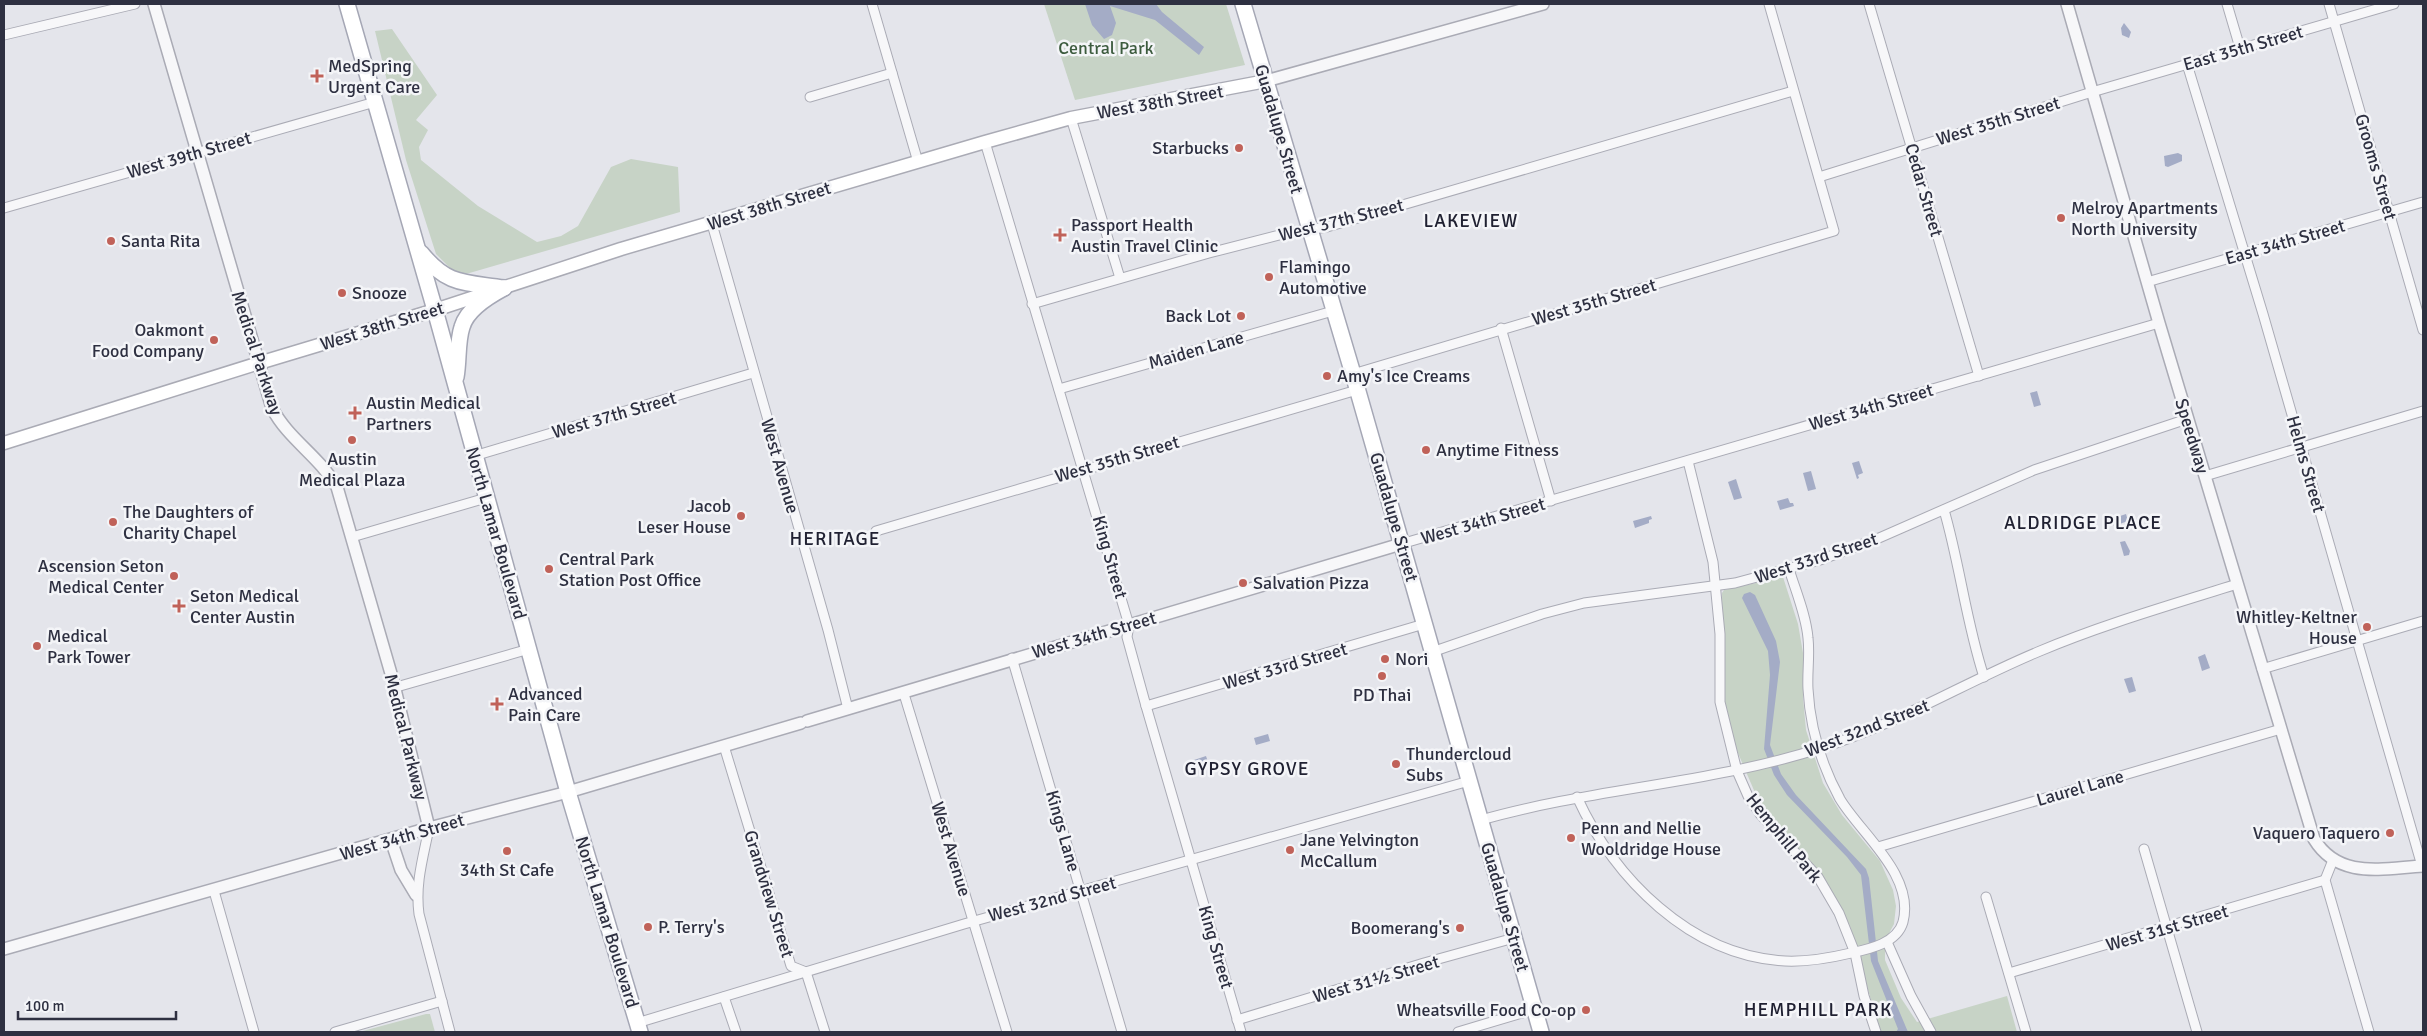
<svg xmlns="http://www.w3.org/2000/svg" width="2427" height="1036" font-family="Signika,sans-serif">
	<rect width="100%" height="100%" fill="#e4e5eb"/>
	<g fill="#c7d3c6">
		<polygon points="1044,4 1226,4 1245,65 1075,100"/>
		<polygon points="392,29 437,95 416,120 428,130 419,147 421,160 478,206 537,242 561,236 578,226 611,167 631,159 678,167 680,212 466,274 454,272 436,254 406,160 375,31"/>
		<polygon points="1783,577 1798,624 1803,653 1803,698 1806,730 1823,783 1842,815 1880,861 1893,890 1896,906 1894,924 1885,941 1885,960 1901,998 1917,1022 2007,996 2017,1032 1880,1032 1850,926 1825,880 1773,820 1756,795 1732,739 1725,707 1723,679 1722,593 1724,590"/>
		<polygon points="426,1014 430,1014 435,1032 359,1032"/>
	</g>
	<g fill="#a4acc6">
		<polygon points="1085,4 1156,4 1162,12 1204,47 1199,55 1155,20 1110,6 1116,23 1112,35 1104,39 1092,25"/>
		<polygon points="2124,23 2131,32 2129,38 2122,35 2121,28"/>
		<polygon points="2178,153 2182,155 2182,161 2168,167 2165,166 2164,156"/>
		<polygon points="2037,391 2041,405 2034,407 2030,393"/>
		<polygon points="1859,461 1863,473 1858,475 1859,478 1857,479 1852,463"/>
		<polygon points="1811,471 1816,489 1808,491 1803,473"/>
		<polygon points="1736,479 1742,498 1734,500 1728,482"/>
		<polygon points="1788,498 1790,503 1793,503 1794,506 1780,510 1777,501"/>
		<polygon points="2126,514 2128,521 2114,526 2111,519"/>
		<polygon points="1651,516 1652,519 1649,520 1649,523 1635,528 1633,521"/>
		<polygon points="2125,541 2130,551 2129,555 2124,556 2120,542"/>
		<polygon points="1750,592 1755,595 1776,641 1780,662 1770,745 1781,774 1796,795 1866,869 1869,878 1878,961 1908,1032 1896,1032 1898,1029 1871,961 1861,875 1847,857 1787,795 1774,775 1764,749 1770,675 1768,651 1742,598 1744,594"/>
		<polygon points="2205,654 2210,668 2202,671 2198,657"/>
		<polygon points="2132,677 2136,691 2129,693 2124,679"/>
		<polygon points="1268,734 1270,741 1256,745 1254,738"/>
		<polygon points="1206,756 1208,762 1193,766 1191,761"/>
	</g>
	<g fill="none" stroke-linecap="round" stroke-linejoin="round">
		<defs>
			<g id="minor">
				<polyline points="872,4 918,162"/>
				<polyline points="1869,4 1979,376"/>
				<polyline points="2227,4 2240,48"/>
				<polyline points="2329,4 2423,330"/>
				<polyline points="4,35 135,4"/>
				<polyline points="2187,64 2263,314 2422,866"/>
				<polyline points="810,97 892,73"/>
				<polyline points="1071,118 1120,278"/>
				<polyline points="985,142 1126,615 1129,625 1127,637 1146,706 1241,1032"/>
				<polyline points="1819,177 2092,92 2394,4"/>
				<polyline points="4,208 375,102"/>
				<polyline points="712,224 828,630 848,709"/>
				<polyline points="2147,282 2423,202"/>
				<polyline points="1032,304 1209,253 1291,232 1327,227 1793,91"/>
				<polyline points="1501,328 1551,501"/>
				<polyline points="1353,374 1834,231 1769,4"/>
				<polyline points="1059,389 1333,311"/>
				<polyline points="474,456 753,373"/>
				<polyline points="1688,461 1713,562 1720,634 1720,702 1737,771 1748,796 1760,814 1818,877 1839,913 1855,953 1864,996 1876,1032"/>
				<polyline points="2205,476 2423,411"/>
				<path d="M 1944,510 C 1960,565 1966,622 1984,677"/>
				<polyline points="876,531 1357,390"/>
				<polyline points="352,537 486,498"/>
				<polyline points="1401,544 2159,323"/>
				<polyline points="1432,652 1542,614 1584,603 1735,583 1820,560 1879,538 2034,470 2187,419"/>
				<polyline points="1012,658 1122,1032"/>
				<polyline points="2262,669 2423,621"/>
				<polyline points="393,688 529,649"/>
				<polyline points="904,694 1007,1032"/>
				<polyline points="1146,706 1424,624"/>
				<polyline points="724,746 791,966 806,972 825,1032"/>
				<path d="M 1577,797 C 1614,878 1690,956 1785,961 C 1807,962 1830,958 1851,953 C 1870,949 1897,943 1903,922 C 1915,875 1861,834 1840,799 C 1822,766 1810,727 1808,689 C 1807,672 1810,655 1808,638 C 1806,615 1796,592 1789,569"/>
				<path d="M 1481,820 C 1593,788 1710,784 1821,748 C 1900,723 1965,682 2040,651 C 2104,624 2171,605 2237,584"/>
				<path d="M 429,828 C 423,858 415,884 419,914 L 450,1032"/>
				<polyline points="1878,847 2281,729"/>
				<polyline points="2144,849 2197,1032"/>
				<polyline points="2333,860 2325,880 2369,1032"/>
				<polyline points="214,891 254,1032"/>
				<polyline points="1986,897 2026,1032"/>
				<polyline points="1887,942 1911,996 1931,1032"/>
				<polyline points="2009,973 2325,880"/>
				<polyline points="724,997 736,1032"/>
				<polyline points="1237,1020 1424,963 1514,938"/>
				<polyline points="637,1023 964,924 1469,781"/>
				<polyline points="335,1032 442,1001"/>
				<polyline points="1458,1032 1535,1009"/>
			</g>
			<g id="tertiary">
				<path d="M 154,4 L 272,408 C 288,439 319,456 337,487 L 392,677 L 429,828"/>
				<path d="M 2067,4 L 2159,323 L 2314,839 C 2339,880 2383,868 2423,866"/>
				<polyline points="1266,81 1543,4"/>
				<path d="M 807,721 C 1005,662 1203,603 1401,544"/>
				<polyline points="391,840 401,870 416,895"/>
				<polyline points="4,949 429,828 568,792 801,723"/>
			</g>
			<polyline id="secondary" points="4,443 259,363 435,310 621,249 985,142 1071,118 1266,81"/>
			<g id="primary">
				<polyline points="347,4 435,310 568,792 640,1032"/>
				<polyline points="1243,4 1353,374 1541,1032"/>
				<path d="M 421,253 C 448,286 464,282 504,288"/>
				<path d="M 456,377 C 459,361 457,342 462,327 C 467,309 489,296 504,288"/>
			</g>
		</defs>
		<use href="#minor" stroke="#aaabb5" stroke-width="11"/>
		<use href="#tertiary" stroke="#aaabb5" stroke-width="14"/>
		<use href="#secondary" stroke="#aaabb5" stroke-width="15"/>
		<use href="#primary" stroke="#a5a7b5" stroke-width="18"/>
		<use href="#minor" stroke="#f7f7f9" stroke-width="9"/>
		<use href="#tertiary" stroke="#f7f7f9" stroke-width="11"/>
		<use href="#secondary" stroke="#fff" stroke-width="12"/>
		<use href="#primary" stroke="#fff" stroke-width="15"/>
	</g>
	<g fill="#c06259" stroke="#f4f5f8" stroke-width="2">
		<path d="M314.5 68.5h5v5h5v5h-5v5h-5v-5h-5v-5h5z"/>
		<circle cx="1239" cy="148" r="5"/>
		<circle cx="2061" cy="218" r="5"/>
		<path d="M1057.5 227.5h5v5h5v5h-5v5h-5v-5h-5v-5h5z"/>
		<circle cx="111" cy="241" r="5"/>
		<circle cx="1269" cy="277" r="5"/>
		<circle cx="342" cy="293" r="5"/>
		<circle cx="1241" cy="316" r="5"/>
		<circle cx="214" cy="340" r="5"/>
		<circle cx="1327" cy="376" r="5"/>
		<path d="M352.5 405.5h5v5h5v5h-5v5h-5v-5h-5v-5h5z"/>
		<circle cx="352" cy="440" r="5"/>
		<circle cx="1426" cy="450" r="5"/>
		<circle cx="741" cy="516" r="5"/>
		<circle cx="113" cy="522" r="5"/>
		<circle cx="549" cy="569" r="5"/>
		<circle cx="174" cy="576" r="5"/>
		<circle cx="1243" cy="583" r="5"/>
		<path d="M176.5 598.5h5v5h5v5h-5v5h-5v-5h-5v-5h5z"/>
		<circle cx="2367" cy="627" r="5"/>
		<circle cx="37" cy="646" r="5"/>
		<circle cx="1385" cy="659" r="5"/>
		<circle cx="1382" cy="676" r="5"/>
		<path d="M494.5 696.5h5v5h5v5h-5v5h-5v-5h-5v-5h5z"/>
		<circle cx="1396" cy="764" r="5"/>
		<circle cx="2390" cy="833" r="5"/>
		<circle cx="1571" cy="838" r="5"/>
		<circle cx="1290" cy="850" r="5"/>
		<circle cx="507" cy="851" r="5"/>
		<circle cx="648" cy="927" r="5"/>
		<circle cx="1460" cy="928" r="5"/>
		<circle cx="1586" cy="1010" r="5"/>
	</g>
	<g text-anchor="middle" stroke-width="5" stroke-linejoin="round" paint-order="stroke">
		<g font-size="18" fill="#3c5b3e" stroke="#f4f5f8">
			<text x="1106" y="54">Central Park</text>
		</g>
		<g font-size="18" fill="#2e3041" stroke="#f4f5f8">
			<text transform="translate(2243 48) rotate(-16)" y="6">East 35th Street</text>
			<text transform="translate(1160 102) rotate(-10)" y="6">West 38th Street</text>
			<text transform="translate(1998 121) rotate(-17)" y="6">West 35th Street</text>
			<text transform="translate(1279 129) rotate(74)" y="6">Guadalupe Street</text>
			<text transform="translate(189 155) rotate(-16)" y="6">West 39th Street</text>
			<text transform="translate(2376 167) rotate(74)" y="6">Grooms Street</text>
			<text transform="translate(1924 190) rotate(74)" y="6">Cedar Street</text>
			<text transform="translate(769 206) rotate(-17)" y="6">West 38th Street</text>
			<text transform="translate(1341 220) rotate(-14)" y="6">West 37th Street</text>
			<text transform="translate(2285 242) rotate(-16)" y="6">East 34th Street</text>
			<text transform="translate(1594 302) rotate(-16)" y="6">West 35th Street</text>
			<text transform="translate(382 326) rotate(-17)" y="6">West 38th Street</text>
			<text transform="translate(1196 350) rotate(-16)" y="6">Maiden Lane</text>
			<text transform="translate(257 353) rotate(72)" y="6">Medical Parkway</text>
			<text transform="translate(1871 407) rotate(-16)" y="6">West 34th Street</text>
			<text transform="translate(614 415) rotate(-16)" y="6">West 37th Street</text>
			<text transform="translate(2192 436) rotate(73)" y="6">Speedway</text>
			<text transform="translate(1117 459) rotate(-16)" y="6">West 35th Street</text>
			<text transform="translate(2306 464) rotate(74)" y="6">Helms Street</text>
			<text transform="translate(780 466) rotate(74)" y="6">West Avenue</text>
			<text transform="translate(1394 517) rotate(74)" y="6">Guadalupe Street</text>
			<text transform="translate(1483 521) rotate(-16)" y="6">West 34th Street</text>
			<text transform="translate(496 533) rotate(74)" y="6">North Lamar Boulevard</text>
			<text transform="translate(1110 557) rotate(74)" y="6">King Street</text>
			<text transform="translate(1816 558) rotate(-18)" y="6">West 33rd Street</text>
			<text transform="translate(1094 635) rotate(-16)" y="6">West 34th Street</text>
			<text transform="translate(1285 666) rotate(-16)" y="6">West 33rd Street</text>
			<text transform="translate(1867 728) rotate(-21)" y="6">West 32nd Street</text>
			<text transform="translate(406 737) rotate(76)" y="6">Medical Parkway</text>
			<text transform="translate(2080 788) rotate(-16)" y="6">Laurel Lane</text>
			<text transform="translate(1063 831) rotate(74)" y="6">Kings Lane</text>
			<text transform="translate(402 837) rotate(-16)" y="6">West 34th Street</text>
			<text transform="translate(1784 838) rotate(51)" y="6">Hemphill Park</text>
			<text transform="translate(951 849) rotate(73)" y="6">West Avenue</text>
			<text transform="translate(769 894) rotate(73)" y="6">Grandview Street</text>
			<text transform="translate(1052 899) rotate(-15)" y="6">West 32nd Street</text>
			<text transform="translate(1505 907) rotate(74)" y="6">Guadalupe Street</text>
			<text transform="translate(607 922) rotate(73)" y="6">North Lamar Boulevard</text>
			<text transform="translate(2167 928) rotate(-16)" y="6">West 31st Street</text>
			<text transform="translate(1216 947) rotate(74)" y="6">King Street</text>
			<text transform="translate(1376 979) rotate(-16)" y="6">West 31½ Street</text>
		</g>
		<g font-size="18" fill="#2e3041" stroke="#f4f5f8" text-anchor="start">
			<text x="328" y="72">MedSpring<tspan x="328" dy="21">Urgent Care</tspan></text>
			<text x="1229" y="154" text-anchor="end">Starbucks</text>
			<text x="2071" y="214">Melroy Apartments<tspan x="2071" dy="21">North University</tspan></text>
			<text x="1071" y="231">Passport Health<tspan x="1071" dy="21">Austin Travel Clinic</tspan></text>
			<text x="121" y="247">Santa Rita</text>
			<text x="1279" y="273">Flamingo<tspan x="1279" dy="21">Automotive</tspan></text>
			<text x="352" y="299">Snooze</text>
			<text x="1231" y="322" text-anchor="end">Back Lot</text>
			<text x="204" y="336" text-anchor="end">Oakmont<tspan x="204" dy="21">Food Company</tspan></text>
			<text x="1337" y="382">Amy's Ice Creams</text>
			<text x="366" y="409">Austin Medical<tspan x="366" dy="21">Partners</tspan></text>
			<text x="1436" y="456">Anytime Fitness</text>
			<text x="352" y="465" text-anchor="middle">Austin<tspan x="352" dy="21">Medical Plaza</tspan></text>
			<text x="731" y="512" text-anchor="end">Jacob<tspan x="731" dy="21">Leser House</tspan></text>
			<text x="123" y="518">The Daughters of<tspan x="123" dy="21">Charity Chapel</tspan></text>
			<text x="559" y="565">Central Park<tspan x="559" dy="21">Station Post Office</tspan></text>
			<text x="164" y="572" text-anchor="end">Ascension Seton<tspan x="164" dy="21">Medical Center</tspan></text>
			<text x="1253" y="589">Salvation Pizza</text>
			<text x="190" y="602">Seton Medical<tspan x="190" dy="21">Center Austin</tspan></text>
			<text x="2357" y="623" text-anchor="end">Whitley-Keltner<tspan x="2357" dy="21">House</tspan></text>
			<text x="47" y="642">Medical<tspan x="47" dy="21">Park Tower</tspan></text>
			<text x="1395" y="665">Nori</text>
			<text x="508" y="700">Advanced<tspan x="508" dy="21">Pain Care</tspan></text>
			<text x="1382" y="701" text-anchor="middle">PD Thai</text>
			<text x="1406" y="760">Thundercloud<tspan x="1406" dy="21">Subs</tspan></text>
			<text x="1581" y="834">Penn and Nellie<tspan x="1581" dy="21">Wooldridge House</tspan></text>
			<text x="2380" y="839" text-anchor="end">Vaquero Taquero</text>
			<text x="1300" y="846">Jane Yelvington<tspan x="1300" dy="21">McCallum</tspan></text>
			<text x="507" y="876" text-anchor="middle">34th St Cafe</text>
			<text x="658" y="933">P. Terry's</text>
			<text x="1450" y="934" text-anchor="end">Boomerang's</text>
			<text x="1576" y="1016" text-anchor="end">Wheatsville Food Co-op</text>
		</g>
		<g font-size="19" letter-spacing="1" fill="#202132" stroke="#f4f5f8">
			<text x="1471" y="227">LAKEVIEW</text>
			<text x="2083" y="529">ALDRIDGE PLACE</text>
			<text x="835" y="545">HERITAGE</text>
			<text x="1247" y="775">GYPSY GROVE</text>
			<text x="1818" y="1016">HEMPHILL PARK</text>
		</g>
	</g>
	<rect width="2427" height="1036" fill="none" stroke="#2e3041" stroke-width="10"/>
	<path d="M18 1011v8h158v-8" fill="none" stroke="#2e3041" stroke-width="2.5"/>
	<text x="25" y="1011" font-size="15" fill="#2e3041" stroke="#f4f5f8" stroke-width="4" paint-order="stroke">100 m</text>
</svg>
